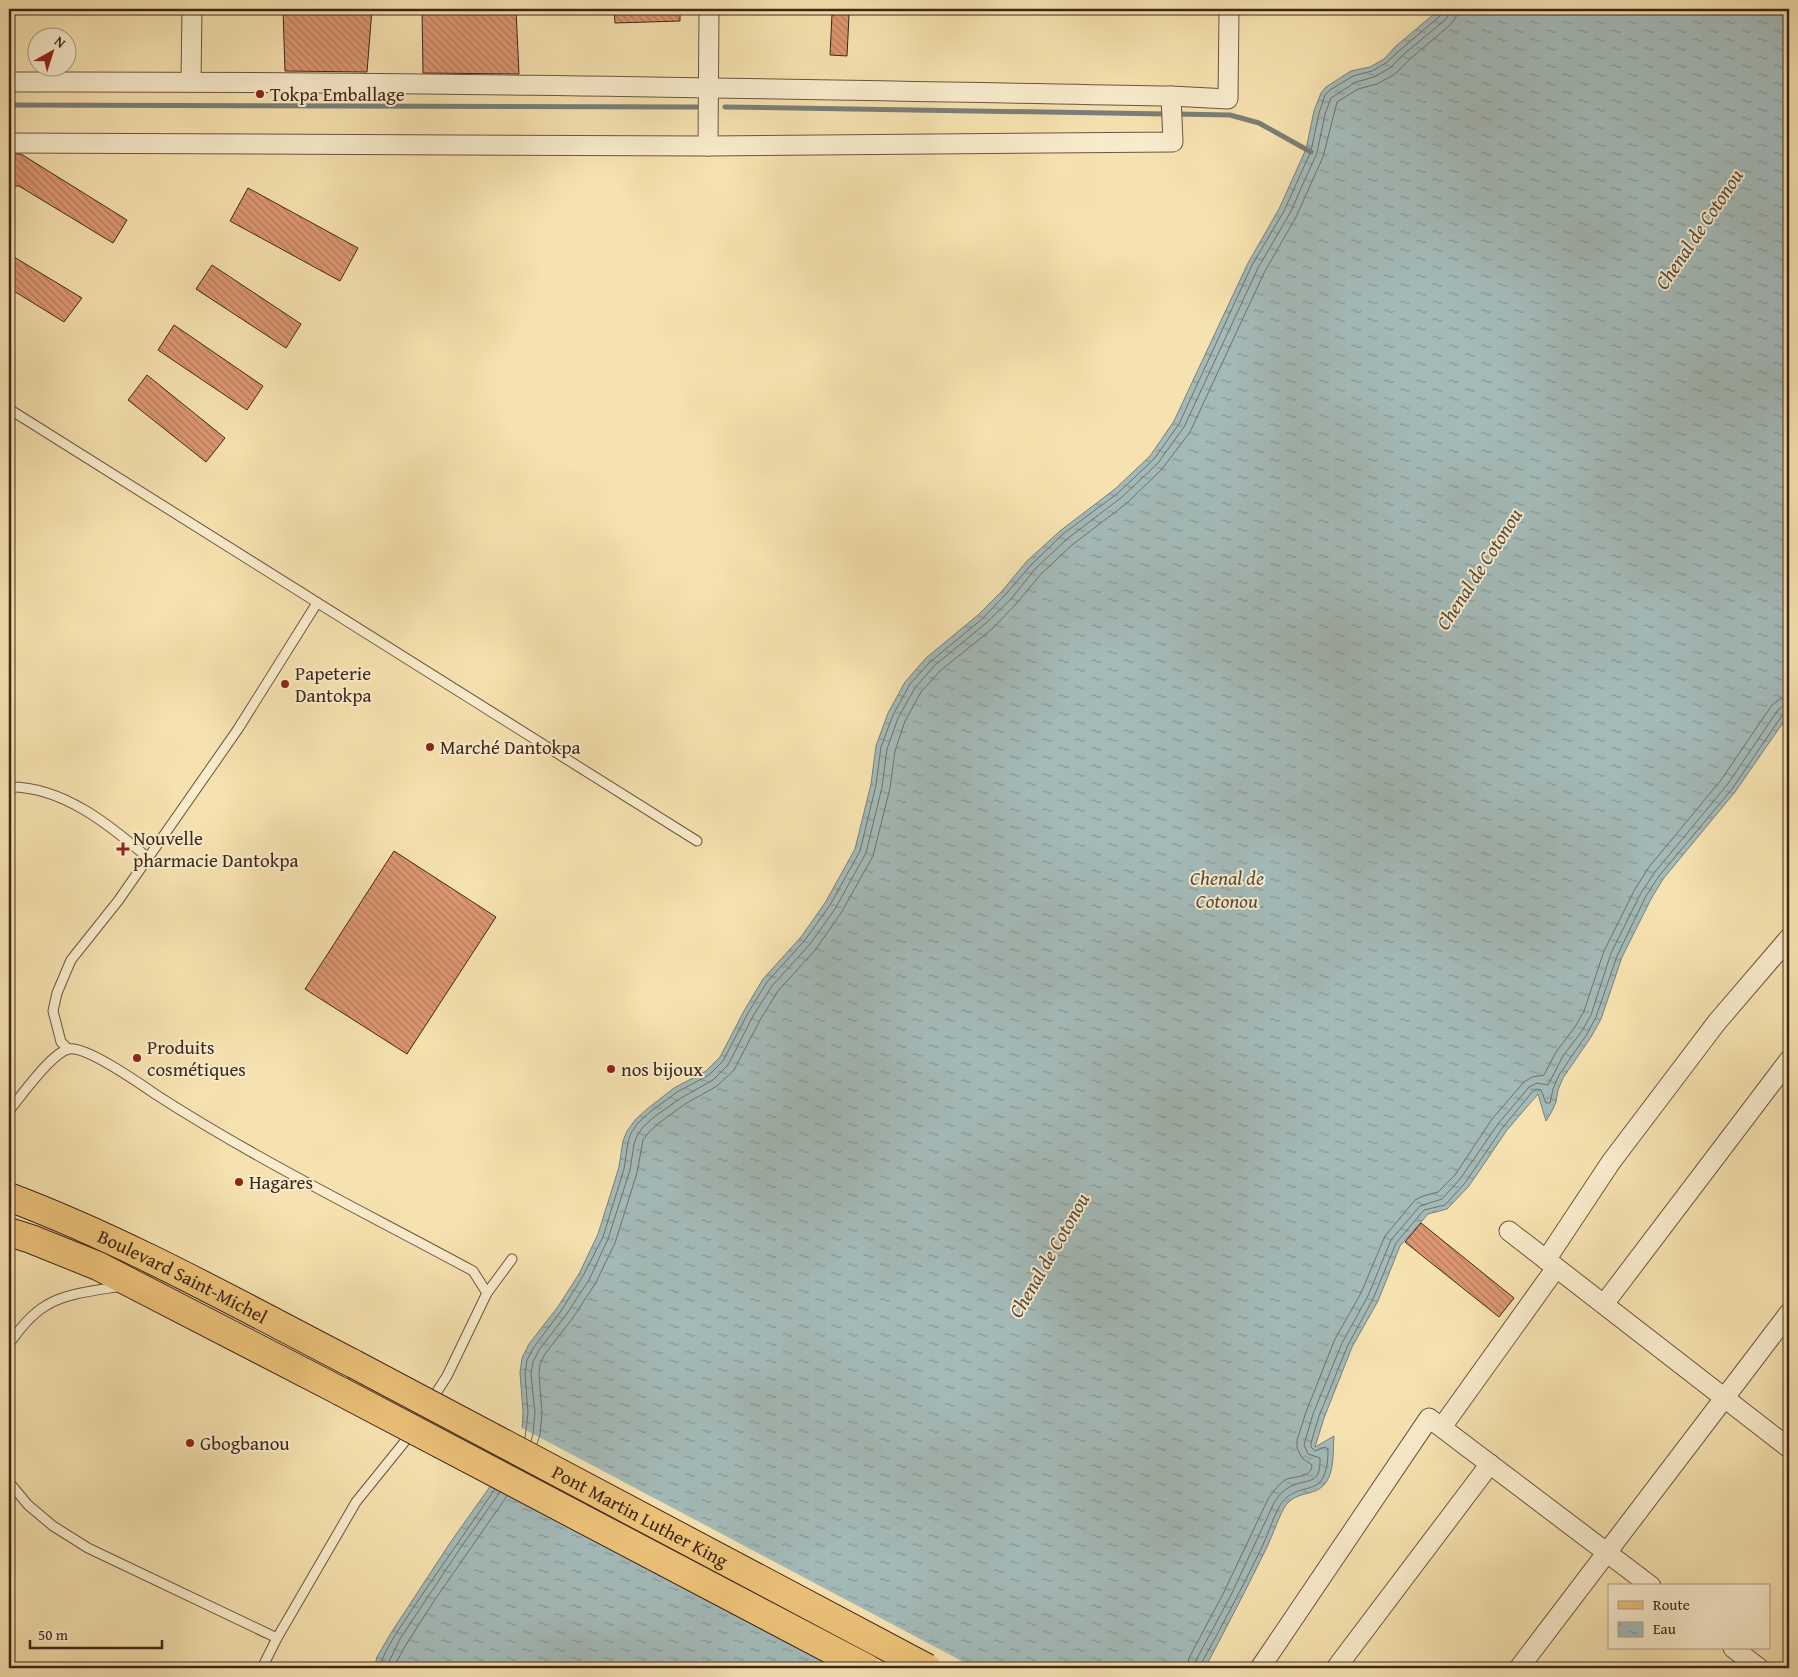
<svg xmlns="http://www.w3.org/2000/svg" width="1798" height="1677" font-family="'Gentium Book Plus',serif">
	<defs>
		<pattern id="water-ripples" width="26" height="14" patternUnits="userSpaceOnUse" patternTransform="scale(1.25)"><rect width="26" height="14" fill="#a3bab8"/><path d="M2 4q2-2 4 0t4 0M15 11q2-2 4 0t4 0" fill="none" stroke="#869795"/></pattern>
		<pattern id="building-back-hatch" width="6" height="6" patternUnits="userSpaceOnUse" patternTransform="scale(1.25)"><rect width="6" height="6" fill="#dd9772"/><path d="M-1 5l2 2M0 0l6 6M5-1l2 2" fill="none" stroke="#b57b5d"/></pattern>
	</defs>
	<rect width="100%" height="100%" fill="#f6e2b0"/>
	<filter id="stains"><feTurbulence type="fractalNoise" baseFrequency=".004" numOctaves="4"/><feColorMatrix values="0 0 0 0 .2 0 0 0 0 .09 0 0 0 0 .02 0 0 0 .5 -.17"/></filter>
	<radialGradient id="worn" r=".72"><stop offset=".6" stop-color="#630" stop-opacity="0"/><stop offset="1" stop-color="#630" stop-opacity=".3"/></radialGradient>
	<path fill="url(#water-ripples)" stroke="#7b7f78" d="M 1440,9 L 1789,9 L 1789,714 L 1735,792 L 1663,879 L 1651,899 L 1622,957 L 1601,1019 L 1591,1037 L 1563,1078 L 1558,1090 L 1556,1102 L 1552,1111 L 1546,1121 L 1538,1094 L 1507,1130 L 1469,1186 L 1447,1209 L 1428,1214 L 1400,1246 L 1378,1301 L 1352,1347 L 1324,1418 L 1315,1447 L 1334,1436 C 1333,1449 1334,1465 1329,1477 C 1319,1500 1297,1487 1284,1508 C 1277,1521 1271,1540 1264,1553 C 1245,1592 1225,1630 1205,1668 L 374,1668 L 377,1657 L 391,1633 L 450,1543 L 506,1464 L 522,1433 L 523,1412 L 520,1373 L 522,1358 L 529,1344 L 557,1308 L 579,1274 L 598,1234 L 619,1167 L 623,1141 L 627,1131 L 635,1120 L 647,1109 L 674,1088 L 706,1071 L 720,1057 L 744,1011 L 763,979 L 801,937 L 825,903 L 855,849 L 871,784 L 876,746 L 888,713 L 905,682 L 926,658 L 978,615 L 1002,591 L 1027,561 L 1060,531 L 1115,489 L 1150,456 L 1174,421 L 1248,263 L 1279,209 L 1306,149 L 1314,111 L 1321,93 L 1326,87 L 1351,71 L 1370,67 L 1384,59 L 1396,46 Z"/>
	<polygon fill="#f6e2b0" points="520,1427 975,1668 839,1668 504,1463 519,1432"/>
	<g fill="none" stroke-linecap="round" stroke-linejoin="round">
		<g stroke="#707068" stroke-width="1">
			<polyline points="525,1438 528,1413 525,1374 527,1360 534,1347 561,1311 583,1276 603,1237 624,1169 628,1142 631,1133 638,1123 650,1112 677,1092 709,1075 723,1061 748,1013 767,982 805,940 830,905 860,851 876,785 881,747 893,715 910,684 930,662 982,619 1006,594 1031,565 1063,534 1118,493 1154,459 1179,424 1252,265 1284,211 1311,151 1319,113 1325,95 1330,90 1353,76 1372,71 1386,63 1400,50 1440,16 1443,9"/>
			<polyline points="531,1441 533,1434 535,1413 531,1374 533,1362 539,1350 566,1315 589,1280 608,1239 630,1170 634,1144 637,1136 643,1127 654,1117 681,1098 713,1080 728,1065 753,1016 772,986 810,944 835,909 866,853 882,787 887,749 898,718 915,688 934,666 986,623 1011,599 1035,569 1067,539 1122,497 1158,463 1184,427 1258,268 1290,213 1317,153 1325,114 1331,98 1356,82 1374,77 1390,68 1404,54 1445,20 1449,14 1450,9"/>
			<polyline points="537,1444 540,1435 542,1413 539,1374 540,1364 545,1354 572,1319 595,1284 615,1243 637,1173 643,1140 649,1132 659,1123 685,1104 717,1086 734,1070 760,1020 778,991 816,949 841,913 873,856 890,788 895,751 905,721 921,692 940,671 992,629 1016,604 1041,574 1072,545 1127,503 1162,469 1190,432 1265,271 1296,217 1323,157 1337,102 1358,89 1377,84 1395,74 1409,60 1450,25 1456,17 1457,9"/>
			<path d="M 379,1668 C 386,1646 401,1627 413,1608 C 440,1568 468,1529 495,1489"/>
			<polyline points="386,1668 400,1639 459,1550 500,1492"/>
			<polyline points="393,1668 407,1643 434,1601 507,1496"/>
			<path d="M 1187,1668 L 1189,1658 L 1224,1592 L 1268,1499 C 1273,1492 1278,1485 1285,1480 C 1295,1475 1311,1479 1312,1465 L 1302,1458 L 1297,1448 L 1297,1440 L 1306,1412 L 1335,1339 L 1361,1293 L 1385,1236 L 1415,1200 L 1423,1196 L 1438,1192 L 1455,1175 L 1492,1119 L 1524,1082 L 1532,1077 L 1544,1075 L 1556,1052 L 1575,1027 L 1584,1011 L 1604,951 L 1635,889 L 1649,867 L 1721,780 L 1772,705 L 1780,699 L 1789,698"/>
			<path d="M 1194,1668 L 1195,1662 L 1231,1595 L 1274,1503 C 1278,1497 1282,1491 1288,1488 C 1305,1477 1321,1488 1320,1458 L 1308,1454 L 1304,1445 L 1313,1414 L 1342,1343 L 1368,1296 L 1391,1240 L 1420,1206 L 1442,1199 L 1460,1179 L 1498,1124 L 1529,1087 L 1537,1083 L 1548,1085 L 1563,1056 L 1582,1031 L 1591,1015 L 1611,953 L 1641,893 L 1655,872 L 1727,785 L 1778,710 L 1783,706 L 1789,705"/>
			<path d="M 1201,1668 L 1201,1664 C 1222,1626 1242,1588 1261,1549 C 1268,1535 1272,1520 1279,1507 C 1298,1475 1328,1506 1328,1449 L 1325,1447 L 1315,1451 L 1311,1447 L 1311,1443 L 1319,1416 L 1348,1345 L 1373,1299 L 1396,1243 L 1424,1210 L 1445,1205 L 1465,1183 L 1503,1127 L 1533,1091 L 1537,1089 L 1541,1090 L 1546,1103 L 1550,1103 L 1553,1089 L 1559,1075 L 1587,1034 L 1596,1017 L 1617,956 L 1646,896 L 1659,876 L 1732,789 L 1783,714 L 1789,712"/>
		</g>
		<g stroke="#7b7f78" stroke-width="5">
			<polyline points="9,105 697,107"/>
			<polyline points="725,107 1167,114"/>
			<polyline points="1175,114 1230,115 1259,123 1311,152"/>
		</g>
	</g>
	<g fill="url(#building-back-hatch)" stroke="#3e2618">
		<polygon points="283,9 372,9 367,72 285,71"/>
		<polygon points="422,9 516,9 519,74 423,73"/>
		<polygon points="614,9 680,9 680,21 615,23"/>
		<polygon points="835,9 848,9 848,15 849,15 847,56 830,55 832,14 834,15"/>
		<polygon points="9,154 21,154 127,220 113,243 19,186 9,186"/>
		<polygon points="248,188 358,248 340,281 230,221"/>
		<polygon points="9,254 82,298 64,322 9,288"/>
		<polygon points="212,265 301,324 286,348 196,289"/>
		<polygon points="174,325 263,386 247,410 158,350"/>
		<polygon points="147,375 225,438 206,462 128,400"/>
		<polygon points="394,851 496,917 407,1054 305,989"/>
		<polygon points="1421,1223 1514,1298 1499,1317 1405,1242"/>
	</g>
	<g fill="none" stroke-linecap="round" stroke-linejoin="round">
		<defs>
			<g id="service">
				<polyline points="9,409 697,841"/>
				<path d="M 9,787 C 62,786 110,825 148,858"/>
				<polyline points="68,1049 61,1042 53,1011 57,993 71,960 118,901 238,729 317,603"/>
				<path d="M 9,1111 C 20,1097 52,1052 69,1049 C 86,1046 139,1083 155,1094 C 257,1160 366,1213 473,1271 L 487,1293"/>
				<path d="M 9,1344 C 19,1330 31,1314 47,1305 C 66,1293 99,1290 122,1286"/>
				<polyline points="9,1482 28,1505 53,1526 88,1548 277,1638"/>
				<polyline points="262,1668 277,1638 356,1502 406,1440 447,1376 487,1293 512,1259"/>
			</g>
			<g id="minor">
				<polyline points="191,81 192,9"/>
				<path d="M 9,82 C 396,81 784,89 1171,96 L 1173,142 L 708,146 L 9,143"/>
				<polyline points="1171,96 1228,99 1229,9"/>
				<polyline points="708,146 709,9"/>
				<polyline points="1509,1231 1789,1448"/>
				<polyline points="1546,1260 1611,1162 1717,1022 1789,938"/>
				<polyline points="1604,1304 1789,1060"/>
				<polyline points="1442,1427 1556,1268"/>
				<polyline points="1733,1648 1759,1668"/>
				<polyline points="1260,1668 1429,1418 1651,1586"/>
				<polyline points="1336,1668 1490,1464"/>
				<polyline points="1519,1668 1789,1313"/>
			</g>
			<g id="primary">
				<path id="s1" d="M 9,1197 C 128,1242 240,1305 354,1364"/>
				<polyline points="9,1232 31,1239 98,1266 340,1391"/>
			</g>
		</defs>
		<use href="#service" stroke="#6c553e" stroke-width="11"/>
		<use href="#minor" stroke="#6c553e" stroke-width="21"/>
		<use href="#primary" stroke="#3e2618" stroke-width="30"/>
		<use href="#service" stroke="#f9eccc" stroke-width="9"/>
		<use href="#minor" stroke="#f9eccc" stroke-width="19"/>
		<use href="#primary" stroke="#ebc178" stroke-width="28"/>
		<defs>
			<g id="primary-bridge">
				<path id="s2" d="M 354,1364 L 927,1668"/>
				<polyline points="340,1391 866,1668"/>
			</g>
		</defs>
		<use href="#primary-bridge" stroke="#3e2618" stroke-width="30" stroke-linecap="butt"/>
		<use href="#primary-bridge" stroke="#ebc178" stroke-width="28"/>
	</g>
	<g fill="#8f2418" stroke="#f9eccc" stroke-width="2">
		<circle cx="260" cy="94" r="5"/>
		<circle cx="285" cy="684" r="5"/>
		<circle cx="430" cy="747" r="5"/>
		<path d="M120.5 841.5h5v5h5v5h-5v5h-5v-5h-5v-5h5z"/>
		<circle cx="137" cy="1058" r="5"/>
		<circle cx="611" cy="1069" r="5"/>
		<circle cx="239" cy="1182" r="5"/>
		<circle cx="190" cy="1443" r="5"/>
	</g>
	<g text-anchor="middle" stroke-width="4" stroke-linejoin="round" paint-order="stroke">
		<g font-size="19" fill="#3e2618" stroke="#f9eccc" text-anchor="start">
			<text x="270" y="101">Tokpa Emballage</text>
			<text x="295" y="680">Papeterie<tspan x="295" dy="22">Dantokpa</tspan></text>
			<text x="440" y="754">Marché Dantokpa</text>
			<text x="133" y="845">Nouvelle<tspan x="133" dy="22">pharmacie Dantokpa</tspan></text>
			<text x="147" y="1054">Produits<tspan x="147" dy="22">cosmétiques</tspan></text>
			<text x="621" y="1076">nos bijoux</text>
			<text x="249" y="1189">Hagares</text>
			<text x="200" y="1450">Gbogbanou</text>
		</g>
		<g font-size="19" fill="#3e2618" stroke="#f9eccc">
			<text dy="7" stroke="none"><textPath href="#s1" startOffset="191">Boulevard Saint-Michel</textPath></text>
			<text dy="7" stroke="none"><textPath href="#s2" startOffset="324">Pont Martin Luther King</textPath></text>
		</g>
		<g font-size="20" font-style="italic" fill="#574b40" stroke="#f9eccc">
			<text transform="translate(1699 229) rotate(-56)" y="7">Chenal de Cotonou</text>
			<text transform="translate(1479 569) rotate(-57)" y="7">Chenal de Cotonou</text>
			<text x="1227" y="885">Chenal de<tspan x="1227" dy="23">Cotonou</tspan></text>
			<text transform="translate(1049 1255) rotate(-60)" y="7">Chenal de Cotonou</text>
		</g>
	</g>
	<rect width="1798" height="1677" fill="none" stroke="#f6e2b0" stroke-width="30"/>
	<rect x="10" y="10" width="1778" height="1657" fill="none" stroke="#3e2618" stroke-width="2.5"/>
	<rect x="15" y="15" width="1768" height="1647" fill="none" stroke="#3e2618"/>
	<rect x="1608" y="1584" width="162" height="65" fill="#f9eccc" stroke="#ae9d84"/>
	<rect x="1618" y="1601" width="25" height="8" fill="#ebc178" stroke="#ae9d84"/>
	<text x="1653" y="1610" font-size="15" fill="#3e2618">Route</text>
	<rect x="1618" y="1622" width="25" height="15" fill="url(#water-ripples)" stroke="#ae9d84"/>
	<text x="1653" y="1634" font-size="15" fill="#3e2618">Eau</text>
	<g transform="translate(52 52) rotate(39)"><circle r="24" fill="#f9eccc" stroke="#ae9d84"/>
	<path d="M0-4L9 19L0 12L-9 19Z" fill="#8f2418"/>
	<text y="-8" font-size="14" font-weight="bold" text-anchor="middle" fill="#3e2618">N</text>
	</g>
	<path d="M30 1640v8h132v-8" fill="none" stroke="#3e2618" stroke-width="2.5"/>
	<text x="38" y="1640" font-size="15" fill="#3e2618" stroke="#f9eccc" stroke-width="4" paint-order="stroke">50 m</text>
	<rect width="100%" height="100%" filter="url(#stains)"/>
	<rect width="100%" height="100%" fill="url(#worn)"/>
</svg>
